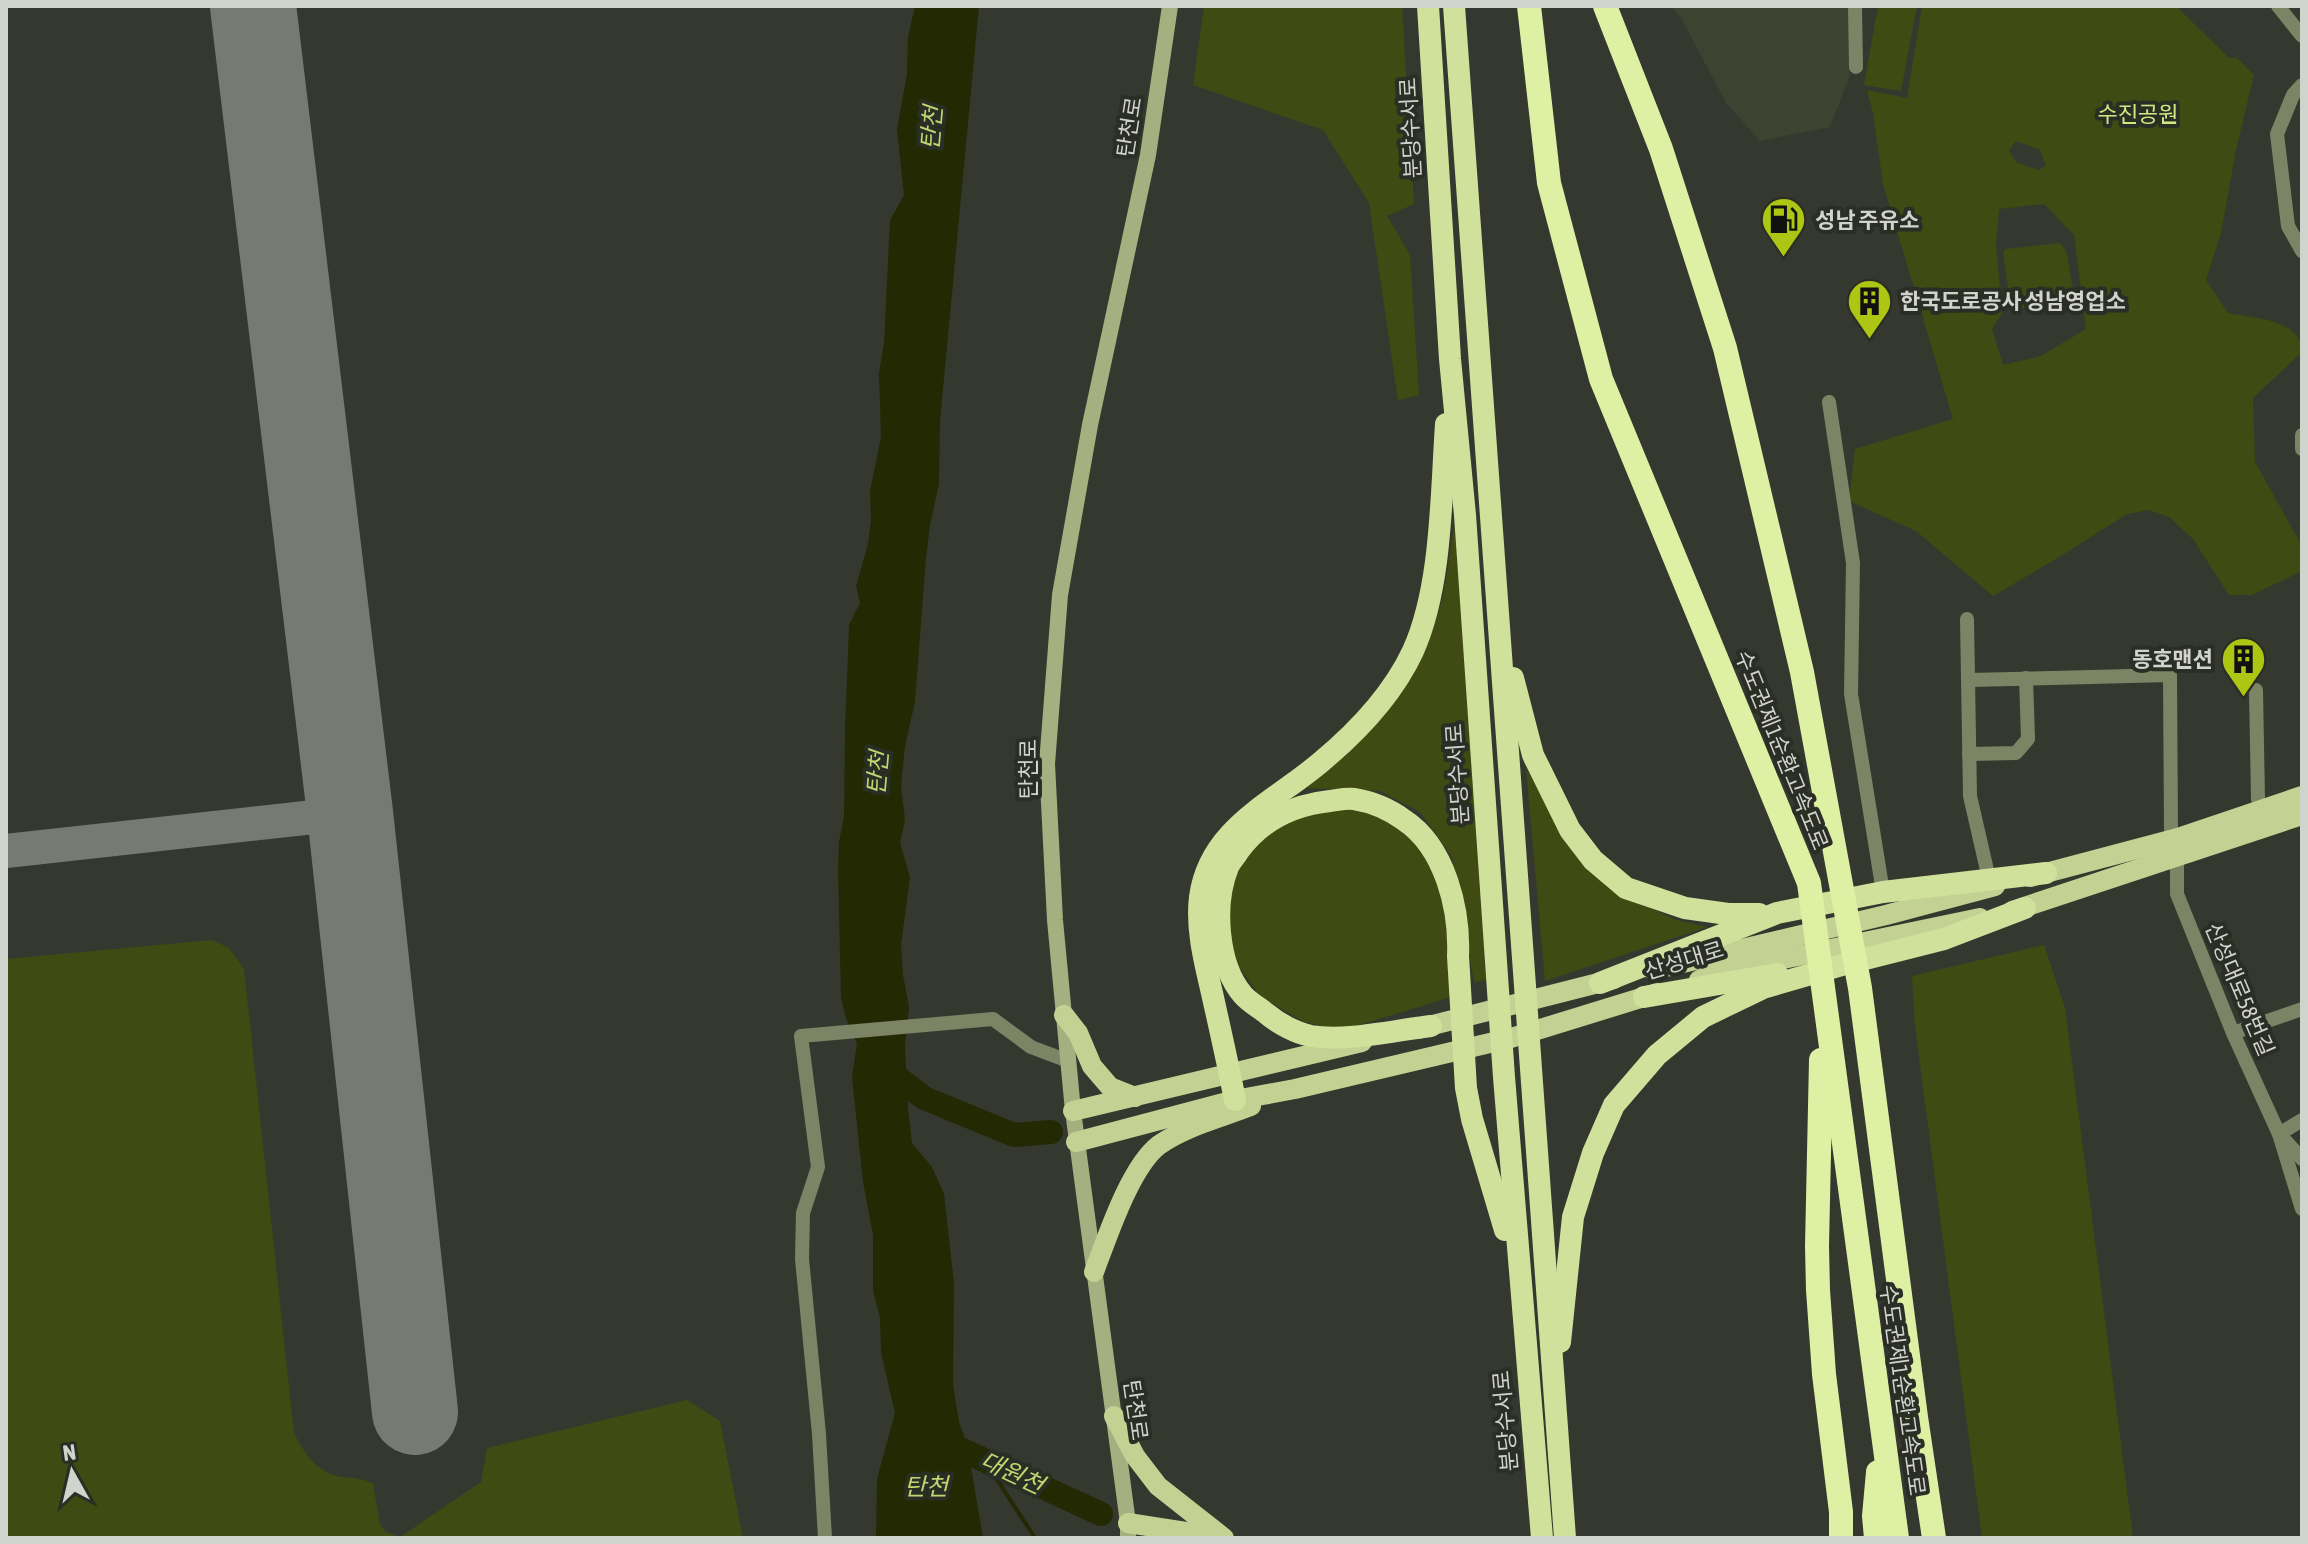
<svg xmlns="http://www.w3.org/2000/svg" width="2308" height="1544" font-family="'Asap Condensed','Noto Sans KR',sans-serif">
	<rect width="100%" height="100%" fill="#35382e"/>
	<polygon fill="#3e4231" points="1670,6 1851,6 1850,75 1830,127 1760,141 1726,103 1680,16"/>
	<g fill="#404a13" fill-rule="evenodd">
		<polygon points="1204,6 1402,6 1414,204 1387,216 1410,255 1419,395 1398,400 1369,203 1323,130 1193,85"/>
		<polygon points="1878,6 1917,6 1901,91 1864,85"/>
		<path d="M 1922,6 L 2176,6 L 2229,58 L 2237,58 L 2254,75 L 2236,150 L 2221,233 L 2206,280 L 2228,313 C 2252,318 2302,319 2302,352 L 2253,398 L 2255,462 L 2302,546 L 2302,571 L 2252,595 L 2229,595 L 2193,539 L 2169,517 L 2149,510 L 2127,514 L 2061,556 L 1993,596 L 1916,531 L 1849,501 L 1855,449 L 1953,419 L 1883,184 L 1873,113 L 1867,90 L 1907,98 ZM 2016,141 L 2040,150 L 2046,166 L 2038,170 L 2016,162 L 2009,150 ZM 2044,204 L 2074,235 L 2086,329 L 2041,356 L 2003,365 L 1992,329 L 2002,313 L 1996,245 L 1999,209 Z"/>
		<polygon points="2058,243 2062,245 2067,254 2074,298 2072,303 2011,309 2003,252 2005,249"/>
		<path d="M 1455,522 L 1486,980 L 1474,982 L 1452,857 L 1420,812 L 1380,791 L 1306,788 C 1367,740 1414,690 1438,614 C 1447,585 1449,552 1455,522 Z"/>
		<polygon points="1526,768 1544,797 1624,895 1676,920 1707,927 1545,981"/>
		<polygon points="1350,809 1382,816 1413,839 1436,874 1449,937 1451,997 1340,1031 1302,1021 1261,997 1239,967 1227,928 1234,875 1252,850 1281,824 1310,811"/>
		<path d="M 212,940 L 229,948 L 244,969 L 294,1433 C 304,1453 317,1473 341,1477 C 353,1478 362,1478 373,1484 L 380,1524 L 386,1532 L 400,1537 L 481,1482 L 487,1448 L 687,1400 L 720,1421 L 743,1538 L 6,1538 L 6,959 Z"/>
		<polygon points="2044,945 2065,1008 2133,1538 1982,1538 1915,1026 1912,976"/>
	</g>
	<polygon fill="#232902" points="915,6 979,6 940,421 939,484 930,525 926,558 915,702 905,746 901,786 905,820 900,843 910,877 901,945 903,975 909,1007 905,1045 908,1108 912,1143 932,1167 944,1194 954,1283 953,1385 959,1422 967,1444 983,1538 876,1538 877,1479 895,1413 881,1353 880,1318 873,1290 873,1235 863,1182 852,1077 857,1044 846,1018 841,998 838,868 839,842 844,816 845,727 849,625 860,603 856,586 868,544 871,521 870,491 881,437 879,373 884,343 890,220 904,195 897,129 907,74 908,37"/>
	<g fill="none" stroke-linecap="round" stroke-linejoin="round">
		<polyline stroke="#232902" stroke-width="4" points="985,1461 1035,1538"/>
		<g stroke="#232902" stroke-width="24">
			<polyline points="889,1071 924,1098 1014,1135 1051,1132"/>
			<polyline points="941,1438 945,1442 1101,1514"/>
		</g>
		<polyline stroke="#777a71" stroke-width="34" points="6,851 350,813"/>
		<polyline stroke="#777a71" stroke-width="86" points="253,6 350,813 415,1412"/>
		<g stroke="#7d8466" stroke-width="14">
			<polyline points="1855,6 1856,67"/>
			<polyline points="2278,6 2302,36"/>
			<polyline points="2302,85 2293,95 2277,134 2288,226 2302,251"/>
			<polyline points="1829,402 1853,563 1851,694 1883,892"/>
			<polyline points="2302,435 2302,449"/>
			<polyline points="1967,619 1970,796 1989,879"/>
			<polyline points="1969,680 2170,675 2171,829"/>
			<polyline points="2256,690 2258,799"/>
			<polyline points="1969,754 2016,753 2028,739 2026,678"/>
			<polyline points="2177,858 2177,894 2233,1033 2279,1134 2302,1209"/>
			<polyline points="2233,1033 2302,1009"/>
			<polyline points="2279,1134 2302,1120"/>
			<polyline points="2282,1137 2302,1159"/>
			<polyline points="825,1538 819,1434 802,1259 803,1213 818,1167 801,1036 993,1019 1031,1047 1068,1061"/>
		</g>
		<polyline stroke="#a4b080" stroke-width="16" points="1128,1538 1128,1523 1073,1111 1055,920 1047,764 1060,595 1090,425 1148,155 1170,6"/>
		<g stroke="#c3d293" stroke-width="20">
			<polyline points="2030,877 2178,838 2302,796"/>
			<polyline points="2012,911 2302,815"/>
			<polyline points="1653,970 1886,915 1995,886"/>
			<polyline points="1699,980 1730,970 1980,918"/>
			<polyline points="1064,1015 1078,1033 1092,1066 1110,1087 1135,1097"/>
			<polyline points="1417,1029 1614,979"/>
			<polyline points="1073,1111 1362,1042"/>
			<polyline points="1076,1142 1235,1100 1295,1089 1511,1038 1657,993"/>
			<path d="M 1094,1272 C 1107,1238 1130,1167 1159,1145 C 1186,1126 1220,1118 1251,1106"/>
			<polyline points="1114,1416 1135,1456 1158,1486 1224,1538"/>
			<polyline points="1128,1523 1219,1537"/>
		</g>
		<g stroke="#d0e19c" stroke-width="22">
			<polyline points="1428,6 1450,359 1465,515 1504,1077 1542,1538"/>
			<polyline points="1454,6 1565,1538"/>
			<polyline points="1513,678 1533,755 1570,830 1593,860 1626,888 1685,908 1728,914 1759,914"/>
			<polyline points="1600,983 1777,913 1883,892 2046,873"/>
			<polyline points="1644,997 1777,974"/>
			<path d="M 1431,1026 C 1395,1030 1346,1042 1311,1036 C 1296,1033 1279,1024 1267,1014 C 1260,1008 1250,1003 1243,995 C 1217,965 1213,904 1228,867 C 1230,862 1235,857 1238,852 C 1260,821 1292,805 1330,801 C 1338,800 1347,798 1354,799 C 1373,802 1389,809 1404,820 C 1445,847 1460,909 1458,956 L 1466,1088 L 1472,1119 L 1505,1230"/>
			<path d="M 1235,1100 C 1228,1064 1220,1029 1212,993 C 1205,963 1196,929 1200,897 C 1209,828 1274,802 1321,762 C 1357,732 1393,694 1413,651 C 1442,587 1441,495 1446,424"/>
			<polyline points="1560,1342 1573,1217 1593,1153 1614,1105 1657,1055 1703,1017 1763,988 1849,963 1944,939 2025,908"/>
		</g>
		<g stroke="#def0a4" stroke-width="24">
			<polyline points="1529,6 1549,183 1601,379 1809,883 1897,1538"/>
			<polyline points="1605,6 1661,149 1725,348 1802,672 1860,988 1916,1417 1934,1538"/>
			<polyline points="1821,1060 1817,1246 1818,1290 1824,1374 1841,1512 1841,1538"/>
			<polyline points="1876,1538 1874,1516 1878,1472"/>
		</g>
	</g>
	<defs>
		<symbol id="fuel-pin" viewBox="-11 -11 22 30"><path d="M0 17L-7.5 6A9.5 9.5 0 1 1 7.5 6Z" fill="#acc613" stroke="#2b2e24"/><path d="M-5.5-6h7V0h2V4h1.3V-2.5L3-4.5l.8-.8L6-3V5H2.5V1h-1V6h-7ZM-4.2-4.7v3.2H.2V-4.7Z" fill="#111"/></symbol>
		<symbol id="building-pin" viewBox="-11 -11 22 30"><path d="M0 17L-7.5 6A9.5 9.5 0 1 1 7.5 6Z" fill="#acc613" stroke="#2b2e24"/><path d="M-4-6H4V6H1V3H-1V6H-4ZM-2.5-4.3h1.7v1.8h-1.7ZM.8-4.3h1.7v1.8H.8ZM-2.5-1h1.7V.8h-1.7ZM.8-1h1.7V.8H.8Z" fill="#111"/></symbol>
	</defs>
	<g fill-rule="evenodd">
		<use href="#fuel-pin" x="1758" y="194" width="51" height="69"/>
		<use href="#building-pin" x="1844" y="276" width="51" height="69"/>
		<use href="#building-pin" x="2218" y="634" width="51" height="69"/>
	</g>
	<g text-anchor="middle" stroke-width="8" stroke-linejoin="round" paint-order="stroke">
		<g font-size="22" fill="#d1e781" stroke="#2b2e24">
			<text x="2138" y="122">수진공원</text>
		</g>
		<g font-size="22" fill="#d1d3cd" stroke="#2b2e24">
			<text transform="translate(1129 127) rotate(-81)" y="8">탄천로</text>
			<text transform="translate(1410 128) rotate(-93)" y="8">분당수서로</text>
			<text transform="translate(1782 750) rotate(68)" y="8">수도권제1순환고속도로</text>
			<text transform="translate(1028 769) rotate(-90)" y="8">탄천로</text>
			<text transform="translate(1457 774) rotate(-94)" y="8">분당수서로</text>
			<text transform="translate(1684 960) rotate(-17)" y="8">산성대로</text>
			<text transform="translate(2240 989) rotate(67)" y="8">산성대로58번길</text>
			<text transform="translate(1903 1390) rotate(82)" y="8">수도권제1순환고속도로</text>
			<text transform="translate(1136 1410) rotate(82)" y="8">탄천로</text>
			<text transform="translate(1505 1421) rotate(-95)" y="8">분당수서로</text>
		</g>
		<g font-size="22" font-weight="bold" fill="#d1d3cd" stroke="#2b2e24" text-anchor="start">
			<text x="1815" y="228">성남 주유소</text>
			<text x="1900" y="309">한국도로공사 성남영업소</text>
			<text x="2213" y="667" text-anchor="end">동호맨션</text>
		</g>
		<g font-size="24" font-style="italic" fill="#c0d670" stroke="#2b2e24">
			<text transform="translate(932 128) rotate(-85)" y="8">탄천</text>
			<text transform="translate(878 773) rotate(-85)" y="8">탄천</text>
			<text transform="translate(1012 1473) rotate(25)" y="8">대원천</text>
			<text x="926" y="1495">탄천</text>
		</g>
	</g>
	<rect width="2308" height="1544" fill="none" stroke="#d1d3cd" stroke-width="16"/>
	<g transform="translate(72 1472) rotate(352)" stroke="#2b2e24" stroke-width="6" paint-order="stroke">
	<path d="M0-6L14 30L0 20L-14 30Z" fill="#d1d3cd"/>
	<text y="-12" font-size="22" font-weight="bold" text-anchor="middle" fill="#d1d3cd">N</text>
	</g>
</svg>
